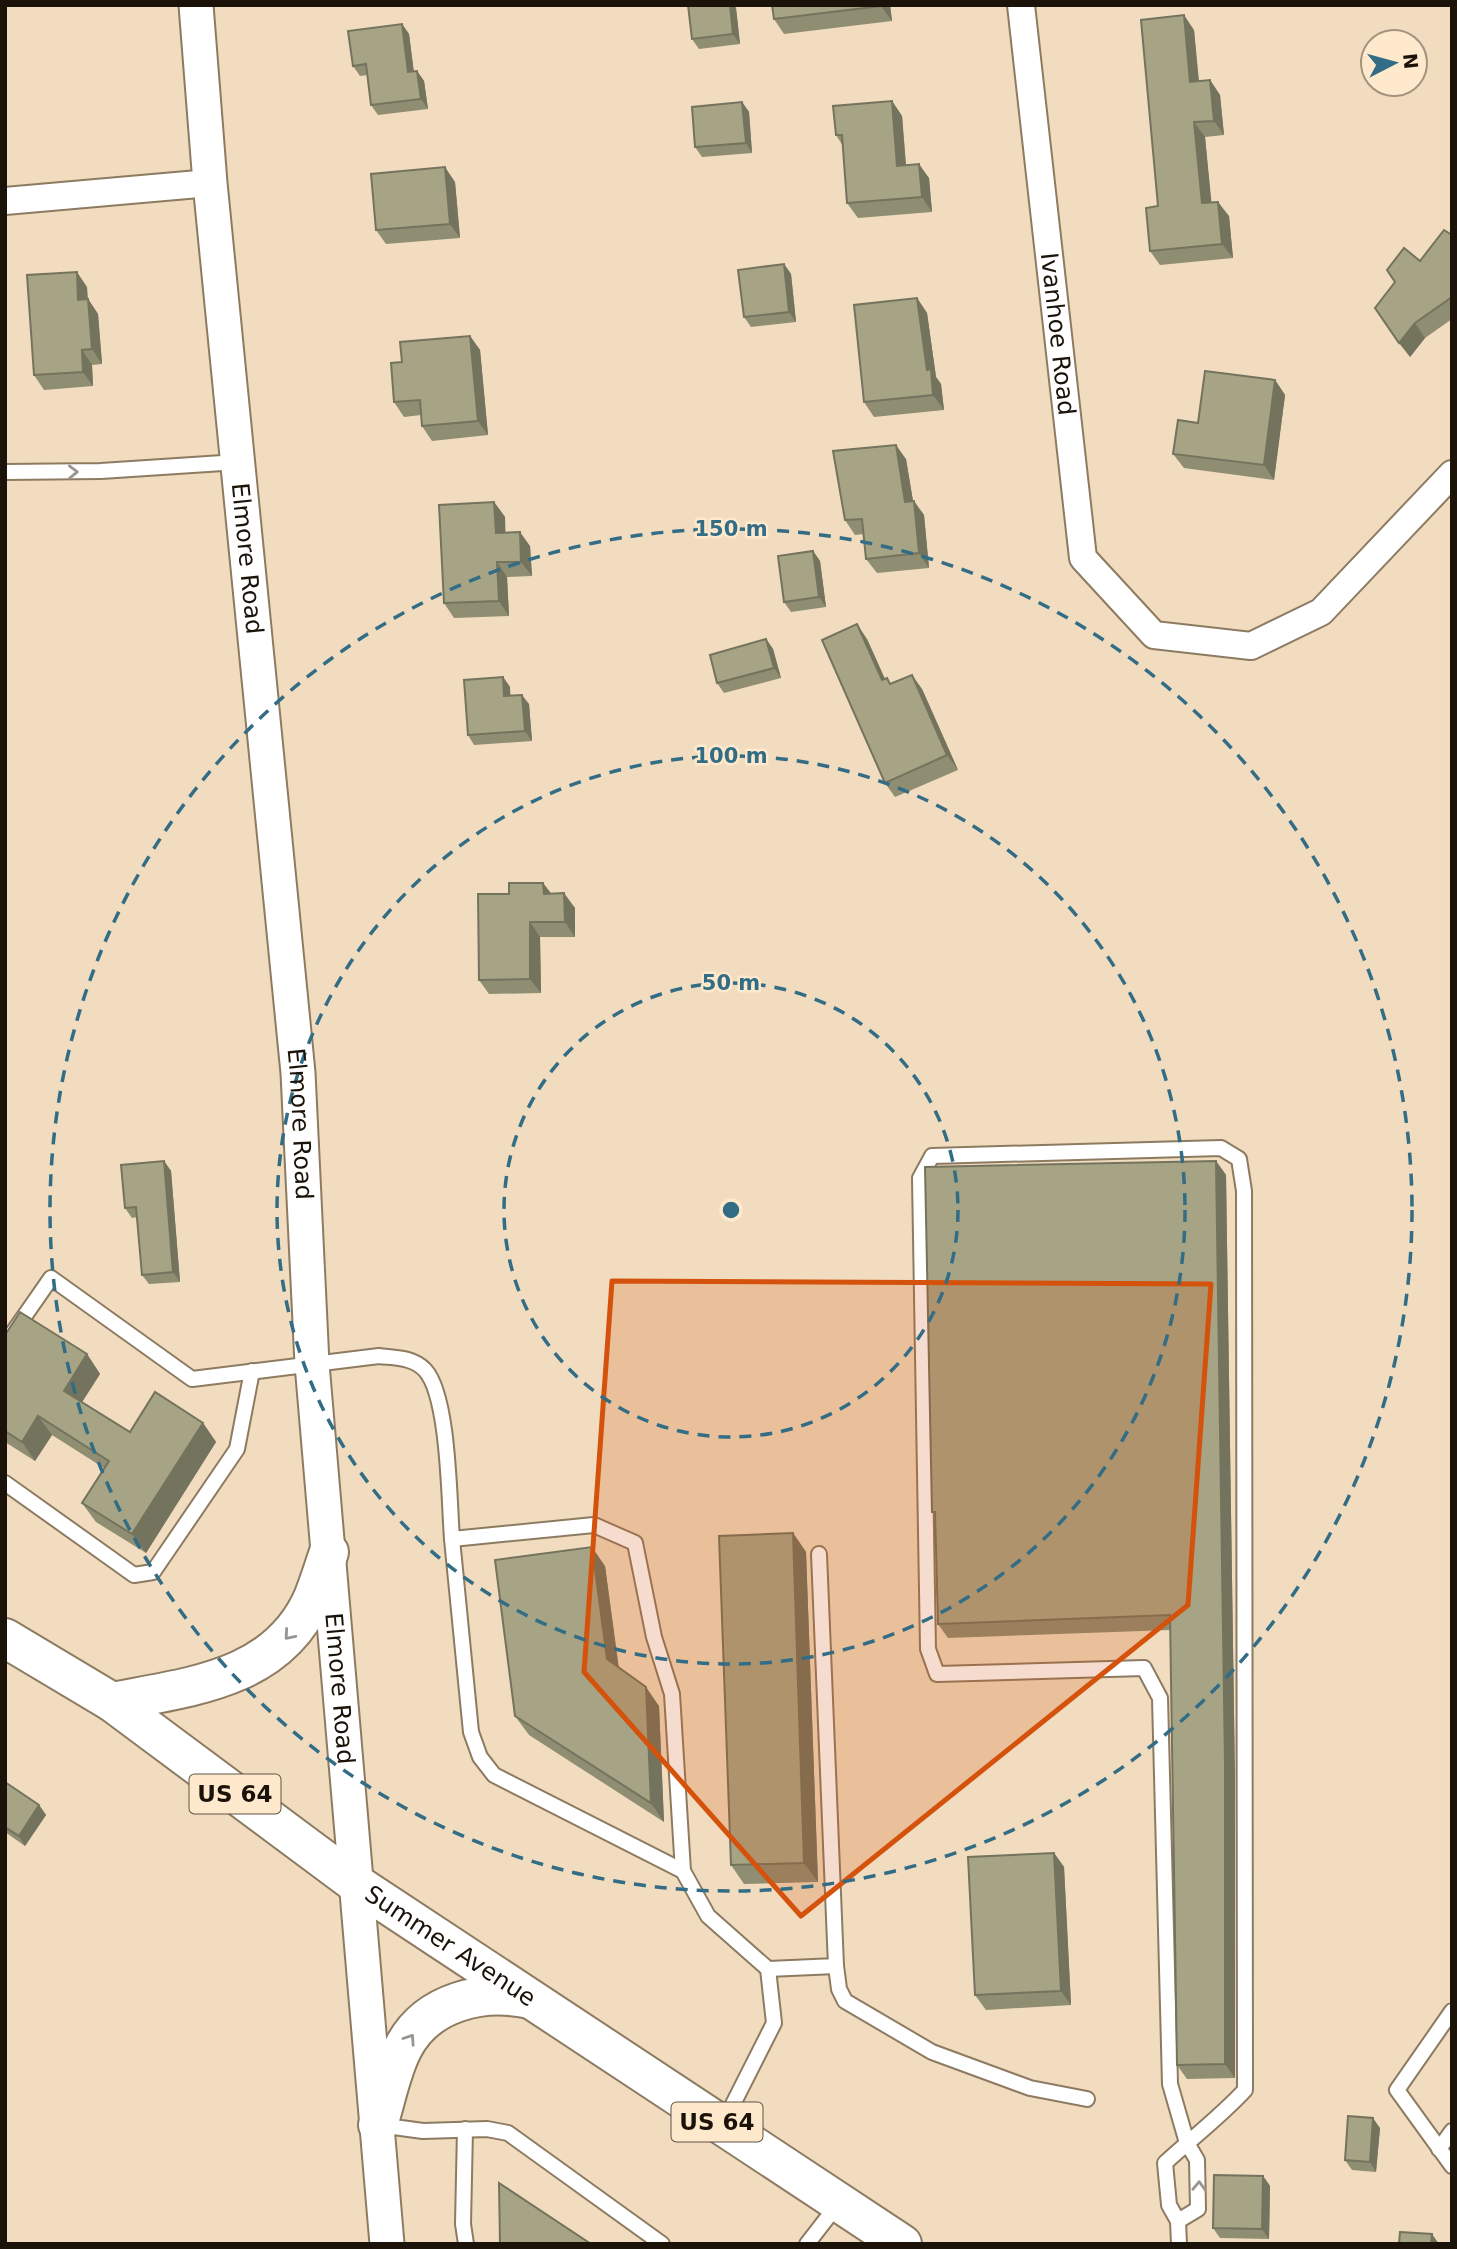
<svg xmlns="http://www.w3.org/2000/svg" width="1457" height="2249" font-family="'DejaVu Sans',sans-serif">
	<rect width="100%" height="100%" fill="#f1dcc0"/>
	<g fill="none" stroke-linecap="round" stroke-linejoin="round">
		<defs>
			<g id="service">
				<polyline points="5,472 101,471 238,462"/>
				<path d="M 5,1344 L 51,1278 L 192,1379 L 379,1356 C 395,1358 413,1357 425,1370 C 449,1396 449,1501 452,1539 L 594,1525 L 635,1543 L 654,1637 L 672,1694 L 683,1871 L 708,1916 L 768,1969 L 774,2023 L 723,2124"/>
				<polyline points="5,1483 134,1575 153,1572 237,1449 252,1371"/>
				<polyline points="452,1539 471,1732 480,1757 494,1775 683,1871"/>
				<polyline points="836,1966 839,1989 845,2001 932,2052 1030,2088 1087,2099"/>
				<polyline points="768,1969 836,1966 819,1554"/>
				<polyline points="1452,2011 1397,2090 1452,2166"/>
				<polyline points="379,2125 423,2131 487,2129 508,2133 662,2244"/>
				<polyline points="465,2129 463,2224 466,2244"/>
				<polyline points="1439,2149 1452,2131"/>
				<path d="M 1178,2221 L 1198,2209 L 1197,2160 L 1187,2143 L 1170,2084 L 1160,1698 L 1144,1668 L 937,1674 L 928,1649 L 920,1178 L 932,1156 L 1221,1148 L 1239,1159 L 1244,1191 L 1245,2090 C 1220,2117 1192,2138 1165,2163 L 1169,2205 L 1178,2221 L 1179,2244"/>
				<polyline points="807,2244 838,2204"/>
			</g>
			<g id="minor">
				<path id="s1" d="M 1021,5 L 1083,558 L 1154,635 L 1251,646 L 1321,612 L 1452,474"/>
				<polyline points="5,201 210,183"/>
			</g>
			<g id="tertiary">
				<path id="s2" d="M 196,5 L 210,183 L 298,1073 L 312,1364 L 387,2244"/>
			</g>
			<g id="primary">
				<path id="s3" d="M 5,1638 L 112,1702 L 358,1885 L 902,2244"/>
				<path d="M 112,1702 C 189,1687 277,1680 313,1598 C 319,1583 324,1567 329,1552"/>
				<path d="M 378,2125 C 386,2100 391,2071 403,2048 C 427,2001 483,1989 530,1999"/>
			</g>
		</defs>
		<use href="#service" stroke="#8d7b61" stroke-width="18"/>
		<use href="#minor" stroke="#8d7b61" stroke-width="30"/>
		<use href="#tertiary" stroke="#8d7b61" stroke-width="37"/>
		<use href="#primary" stroke="#8d7b61" stroke-width="42"/>
		<use href="#service" stroke="#fff" stroke-width="14"/>
		<use href="#minor" stroke="#fff" stroke-width="26"/>
		<use href="#tertiary" stroke="#fff" stroke-width="33"/>
		<use href="#primary" stroke="#fff" stroke-width="38"/>
	</g>
	<g fill="#8f8d72">
		<polygon points="688,5 734,5 736,8 740,44 699,49 692,39"/>
		<polygon points="772,5 890,5 892,21 784,34 774,19"/>
		<polygon points="402,24 409,34 414,72 417,71 424,81 428,109 378,115 371,105 367,75 360,76 353,66"/>
		<polygon points="1194,30 1199,81 1210,80 1220,95 1224,135 1205,137 1211,202 1229,216 1233,258 1160,265 1150,251"/>
		<polygon points="892,101 902,116 906,165 929,178 932,212 858,218 847,203 843,146 836,135"/>
		<polygon points="742,102 749,112 752,153 702,157 695,147"/>
		<polygon points="455,182 460,238 386,244 376,230"/>
		<polygon points="1452,235 1452,319 1425,338 1410,357 1420,261"/>
		<polygon points="784,264 791,274 796,322 751,327 744,317"/>
		<polygon points="87,287 88,299 98,314 102,364 92,365 93,386 44,390 34,375"/>
		<polygon points="917,298 927,313 936,377 941,384 944,410 874,417 864,402"/>
		<polygon points="470,336 480,350 488,435 432,441 422,426 421,415 404,417 394,402 402,362"/>
		<polygon points="1275,380 1285,395 1274,480 1184,468 1173,454 1198,423"/>
		<polygon points="906,459 913,501 924,515 929,568 877,573 866,559 864,534 855,535 845,520"/>
		<polygon points="494,502 505,517 505,532 530,546 532,576 507,577 509,616 454,618 444,603"/>
		<polygon points="813,551 820,561 826,607 791,612 784,602"/>
		<polygon points="766,639 773,649 781,678 724,693 717,683"/>
		<polygon points="867,639 885,679 887,678 891,684 922,689 958,770 895,797 885,783"/>
		<polygon points="503,677 510,687 510,695 529,704 532,741 474,745 468,735"/>
		<polygon points="543,883 551,894 575,908 575,937 540,937 541,993 489,994 479,980 509,894"/>
		<polygon points="164,1161 171,1171 180,1282 149,1284 142,1275 137,1217 132,1218 125,1208"/>
		<polygon points="1216,1161 1226,1175 1235,1780 1235,2078 1187,2079 1177,2065 1170,1630 948,1638 938,1624 935,1516 932,1512"/>
		<polygon points="5,1335 87,1354 100,1374 82,1402 130,1432 203,1423 216,1442 146,1553 96,1522 82,1503 104,1468 52,1435 35,1461 5,1442"/>
		<polygon points="793,1533 806,1552 818,1882 744,1884 731,1865"/>
		<polygon points="605,1566 619,1668 659,1706 664,1822 529,1735 515,1716"/>
		<polygon points="5,1782 39,1805 46,1815 25,1846 5,1832"/>
		<polygon points="1054,1853 1064,1867 1071,2005 986,2010 975,1995"/>
		<polygon points="1380,2128 1376,2172 1352,2170 1345,2160"/>
		<polygon points="1263,2176 1270,2186 1269,2239 1220,2238 1213,2228"/>
	</g>
	<g fill="#74735d">
		<polygon points="730,5 734,5 736,8 740,44 733,34"/>
		<polygon points="881,5 890,5 892,21 881,6"/>
		<polygon points="1184,15 1194,30 1200,96 1190,82"/>
		<polygon points="402,24 409,34 415,82 408,72"/>
		<polygon points="417,71 424,81 428,109 421,99"/>
		<polygon points="1210,80 1220,95 1224,135 1214,121"/>
		<polygon points="892,101 902,116 907,180 897,166"/>
		<polygon points="742,102 749,112 752,153 746,143"/>
		<polygon points="1194,122 1205,137 1213,218 1202,203"/>
		<polygon points="919,164 929,178 932,212 922,197"/>
		<polygon points="445,167 455,182 460,238 450,224"/>
		<polygon points="1218,202 1229,216 1233,258 1222,244"/>
		<polygon points="784,264 791,274 796,322 789,312"/>
		<polygon points="77,272 87,287 88,315 78,300"/>
		<polygon points="917,298 927,313 936,377 941,384 944,410 933,395 927,370"/>
		<polygon points="88,299 98,314 102,364 92,349"/>
		<polygon points="1415,323 1425,338 1410,357 1399,343"/>
		<polygon points="470,336 480,350 488,435 478,421"/>
		<polygon points="82,350 92,365 93,386 83,372"/>
		<polygon points="1275,380 1285,395 1274,480 1264,465"/>
		<polygon points="896,445 906,459 915,513 914,501 924,515 929,568 919,553 905,502"/>
		<polygon points="494,502 505,517 506,547 496,533"/>
		<polygon points="520,532 530,546 532,576 521,562"/>
		<polygon points="813,551 820,561 826,607 819,597"/>
		<polygon points="497,562 507,577 509,616 499,601"/>
		<polygon points="857,624 867,639 892,695 882,680"/>
		<polygon points="766,639 773,649 781,678 774,668"/>
		<polygon points="912,675 922,689 958,770 947,755"/>
		<polygon points="503,677 510,687 511,706 504,696"/>
		<polygon points="522,695 529,704 532,741 525,731"/>
		<polygon points="543,883 554,897 544,894"/>
		<polygon points="564,893 575,908 575,937 565,922"/>
		<polygon points="530,922 540,937 541,993 530,979"/>
		<polygon points="164,1161 171,1171 180,1282 173,1272"/>
		<polygon points="1216,1161 1226,1175 1235,1780 1235,2078 1225,2064"/>
		<polygon points="87,1354 100,1374 77,1410 64,1391"/>
		<polygon points="38,1416 52,1435 35,1461 22,1442"/>
		<polygon points="203,1423 216,1442 146,1553 132,1534"/>
		<polygon points="793,1533 806,1552 818,1882 804,1863"/>
		<polygon points="592,1547 605,1566 620,1679 607,1659"/>
		<polygon points="646,1687 659,1706 664,1822 651,1803"/>
		<polygon points="39,1805 46,1815 25,1846 19,1836"/>
		<polygon points="1054,1853 1064,1867 1071,2005 1061,1991"/>
		<polygon points="1373,2118 1380,2128 1376,2172 1370,2162"/>
		<polygon points="1263,2176 1270,2186 1269,2239 1262,2229"/>
		<polygon points="1432,2234 1439,2244 1431,2244"/>
	</g>
	<g fill="#a6a485" stroke="#74735d" stroke-width="2">
		<polygon points="688,5 730,5 733,34 692,39"/>
		<polygon points="772,5 881,5 881,6 774,19"/>
		<polygon points="1184,15 1190,82 1210,80 1214,121 1194,122 1202,203 1218,202 1222,244 1150,251 1146,208 1158,206 1141,20"/>
		<polygon points="402,24 408,72 417,71 421,99 371,105 366,64 353,66 348,31"/>
		<polygon points="892,101 897,166 919,164 922,197 847,203 842,135 836,135 833,106"/>
		<polygon points="742,102 746,143 695,147 692,107"/>
		<polygon points="445,167 450,224 376,230 371,174"/>
		<polygon points="1444,230 1452,235 1452,297 1415,323 1399,343 1375,308 1395,282 1387,270 1404,248 1420,261"/>
		<polygon points="784,264 789,312 744,317 738,270"/>
		<polygon points="77,272 78,300 88,299 92,349 82,350 83,372 34,375 27,275"/>
		<polygon points="917,298 927,370 931,369 933,395 864,402 854,305"/>
		<polygon points="470,336 478,421 422,426 420,400 394,402 391,363 402,362 400,342"/>
		<polygon points="1205,371 1275,380 1264,465 1173,454 1178,420 1198,423"/>
		<polygon points="896,445 905,502 914,501 919,553 866,559 862,519 845,520 833,451"/>
		<polygon points="494,502 496,533 520,532 521,562 497,562 499,601 444,603 439,505"/>
		<polygon points="813,551 819,597 784,602 778,556"/>
		<polygon points="857,624 882,680 887,678 890,684 912,675 947,755 885,783 822,640"/>
		<polygon points="766,639 774,668 717,683 710,655"/>
		<polygon points="503,677 504,696 522,695 525,731 468,735 464,680"/>
		<polygon points="509,883 543,883 544,894 564,893 565,922 530,922 530,979 479,980 478,894 509,894"/>
		<polygon points="164,1161 173,1272 142,1275 136,1207 125,1208 121,1165"/>
		<polygon points="1216,1161 1225,1765 1225,2064 1177,2065 1170,1615 938,1624 935,1512 932,1512 925,1167"/>
		<polygon points="20,1312 87,1354 64,1391 130,1432 155,1392 203,1423 132,1534 82,1503 109,1461 38,1416 22,1442 5,1431 5,1335"/>
		<polygon points="793,1533 804,1863 731,1865 719,1536"/>
		<polygon points="592,1547 607,1659 646,1687 651,1803 515,1716 495,1560"/>
		<polygon points="5,1782 39,1805 19,1836 5,1827"/>
		<polygon points="1054,1853 1061,1991 975,1995 968,1857"/>
		<polygon points="1348,2116 1373,2118 1370,2162 1345,2160"/>
		<polygon points="1214,2175 1263,2176 1262,2229 1213,2228"/>
		<polygon points="499,2183 591,2244 500,2244"/>
		<polygon points="1400,2232 1432,2234 1431,2244 1399,2244"/>
	</g>
	<defs><path id="oneway-chevron" d="M-2-3.5L2.5 0L-2 3.5" fill="none" stroke-width="1.6" stroke-linecap="round" stroke-linejoin="round" transform="scale(1.75)"/></defs>
	<g stroke="#989590">
		<use href="#oneway-chevron" transform="translate(73 472) rotate(-1)"/>
		<use href="#oneway-chevron" transform="translate(289 1635) rotate(131)"/>
		<use href="#oneway-chevron" transform="translate(410 2039) rotate(-56)"/>
		<use href="#oneway-chevron" transform="translate(1199 2186) rotate(-88)"/>
	</g>
	<path fill="#d4520c" fill-opacity="0.2" stroke="#d4520c" stroke-width="5" stroke-linejoin="round" d="M 612,1281 L 1211,1284 L 1188,1605 L 801,1916 L 584,1672 Z"/>
	<g fill="none" stroke="#326d85" stroke-width="3.5" stroke-dasharray="12 9">
		<circle cx="731" cy="1210" r="227"/>
		<circle cx="731" cy="1210" r="454"/>
		<circle cx="731" cy="1210" r="681"/>
	</g>
	<g text-anchor="middle" stroke-width="5" stroke-linejoin="round" paint-order="stroke">
		<g fill="#fee9cd" stroke="#5f5344" stroke-width="2">
			<rect x="189.5" y="1774.5" width="91" height="39" rx="5"/>
			<rect x="671.5" y="2102.5" width="91" height="39" rx="5"/>
		</g>
		<g font-size="23" font-weight="bold" fill="#1b1309">
			<text x="235" y="1802">US 64</text>
			<text x="717" y="2130">US 64</text>
		</g>
		<g font-size="24" fill="#1b1309" stroke="#fee9cd">
			<text dy="8" stroke="none"><textPath href="#s1" startOffset="331">Ivanhoe Road</textPath></text>
			<text dy="8" stroke="none"><textPath href="#s2" startOffset="556">Elmore Road</textPath></text>
			<text dy="8" stroke="none"><textPath href="#s2" startOffset="1124">Elmore Road</textPath></text>
			<text dy="8" stroke="none"><textPath href="#s2" startOffset="1690">Elmore Road</textPath></text>
			<text dy="8" stroke="none"><textPath href="#s3" startOffset="542">Summer Avenue</textPath></text>
		</g>
	</g>
	<circle cx="731" cy="1210" r="10" fill="#326d85" stroke="#fee9cd" stroke-width="3.5"/>
	<g font-size="21" text-anchor="middle" font-weight="bold" fill="#326d85" stroke="#fee9cd" stroke-width="5" stroke-linejoin="round" paint-order="stroke">
		<text x="731" y="536">150 m</text>
		<text x="731" y="763">100 m</text>
		<text x="731" y="990">50 m</text>
	</g>
	<rect width="1457" height="2249" fill="none" stroke="#1b1309" stroke-width="14"/>
	<g transform="translate(1394 63) rotate(84)"><circle r="33" fill="#fee9cd" stroke="#a3937f" stroke-width="2"/>
	<path d="M0-5L12 26L0 18L-12 26Z" fill="#326d85"/>
	<text y="-10" font-size="19" font-weight="bold" text-anchor="middle" fill="#1b1309">N</text>
	</g>
</svg>
